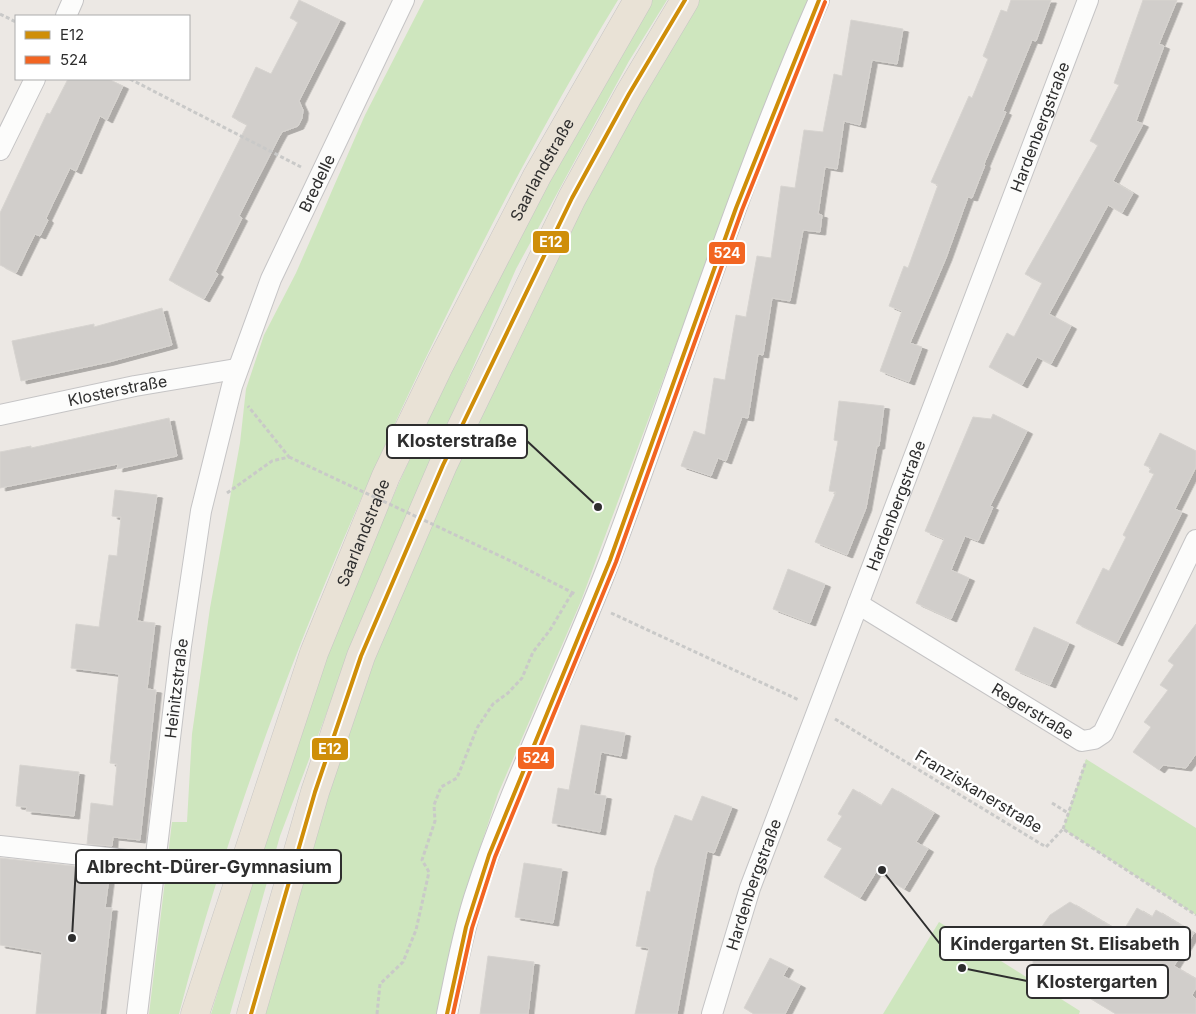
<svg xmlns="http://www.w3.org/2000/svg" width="1196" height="1014" font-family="Inter,sans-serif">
	<defs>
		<filter id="shadow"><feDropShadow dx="5.5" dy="3" stdDeviation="0" flood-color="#0004"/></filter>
	</defs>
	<rect width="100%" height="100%" fill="#ece8e4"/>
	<g fill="#cee6be">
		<path d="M 424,0 L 618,0 C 538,131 467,269 402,408 C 311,604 233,805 179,1014 L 149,1014 L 172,822 L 187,822 L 192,734 L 210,608 L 240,443 L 246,389 L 264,335 L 296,273 L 365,115 Z"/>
		<path d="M 652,0 L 667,0 L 629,61 L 516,269 L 358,630 L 280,836 L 230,1014 L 211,1014 C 249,890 284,764 332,643 C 420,420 528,205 652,0 Z"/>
		<polygon points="697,0 812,0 769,94 581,601 498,794 471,875 441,1014 257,1014 323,794 425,529 581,203"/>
		<polygon points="1086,759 1196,828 1196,915 1063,829"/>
		<polygon points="939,922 1080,1011 1079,1014 883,1014"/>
	</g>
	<g fill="#d1cecb" stroke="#d7d4d0" filter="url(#shadow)">
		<polygon points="299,0 340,20 299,101 303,110 302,118 298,126 282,132 277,141 239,216 242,218 215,272 218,274 204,299 169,280 247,125 232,117 256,67 271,74 298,22 290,18"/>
		<polygon points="1011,0 1051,0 1036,41 1032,40 1003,111 1006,112 984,164 985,165 972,198 968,197 946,258 910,343 922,347 909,382 880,371 902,311 889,306 904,266 908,268 938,185 931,182 969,96 972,98 988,59 983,56 1001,10 1007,12"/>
		<polygon points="1143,0 1177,0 1159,44 1164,46 1136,121 1143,124 1113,181 1133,193 1122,213 1108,205 1049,314 1071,326 1051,364 1037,357 1022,385 989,367 1007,333 1014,337 1042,283 1025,274 1098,145 1090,141 1119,85 1114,83"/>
		<polygon points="851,20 903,29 897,64 872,60 860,125 844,121 837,169 825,167 818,214 822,215 820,232 803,230 790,301 772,298 763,355 758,354 748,418 742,417 726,461 718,458 711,476 681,466 694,431 705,435 714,378 725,380 736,315 746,317 757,256 771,258 781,186 795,188 804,130 823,132 834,74 842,76"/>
		<polygon points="68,79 108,79 123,86 107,120 100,116 76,171 70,168 46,218 48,220 40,236 35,234 16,273 0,265 0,213 47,113 50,114"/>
		<polygon points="162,308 172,345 109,362 21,381 12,341 94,324 94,327"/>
		<polygon points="839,401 884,406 879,446 877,446 866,508 847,555 815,542 836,492 829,491 838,441 834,440"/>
		<polygon points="993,414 1027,431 990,506 993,507 978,541 965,536 951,570 969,578 951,619 916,603 944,539 925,531 973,417 991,419"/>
		<polygon points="169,418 177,456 117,469 118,464 0,488 0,452 31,446 31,448"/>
		<polygon points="1160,433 1196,451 1196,467 1175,509 1182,512 1117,643 1076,623 1103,568 1109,571 1126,537 1123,535 1154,474 1149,472 1151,468 1144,465"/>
		<polygon points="115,490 157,495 137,621 155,623 147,689 156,690 140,840 113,837 112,846 87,844 91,803 113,806 117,764 110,763 119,674 71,668 76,624 99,627 109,555 117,556 121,517 112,516"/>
		<polygon points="788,569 825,584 810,623 773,609"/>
		<polygon points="1196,624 1196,754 1186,768 1163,765 1159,770 1133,752 1151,727 1144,722 1168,690 1160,685 1174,665 1168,661"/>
		<polygon points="1034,627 1069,643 1050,685 1015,670"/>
		<polygon points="581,725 625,733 621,756 601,752 594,794 606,796 600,832 552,823 558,788 569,790"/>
		<polygon points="20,765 79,772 74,816 26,811 27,807 16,806"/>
		<polygon points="892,788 934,813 916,842 928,849 904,889 876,872 860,898 824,877 842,848 827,840 842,816 838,814 853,789 881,806"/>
		<polygon points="702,796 732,807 714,853 707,851 677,1014 635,1014 649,948 636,946 647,891 650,892 655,868 675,815 692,821"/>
		<polygon points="0,858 110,870 105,908 112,908 100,1014 36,1014 42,952 0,945"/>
		<polygon points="524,863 562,869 553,923 515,917"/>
		<polygon points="1070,902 1122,933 1137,908 1152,917 1156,910 1194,933 1174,966 1196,979 1196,988 1192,995 1196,999 1196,1014 1116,1014 1033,964 1033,948 1041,928 1050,915"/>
		<polygon points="488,956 534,962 528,1014 480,1014"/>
		<polygon points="770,958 788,967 783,976 800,985 785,1014 754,1014 744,1008"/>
	</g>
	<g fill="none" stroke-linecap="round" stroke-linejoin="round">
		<defs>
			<g id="minor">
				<polyline points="66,16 73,0"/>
				<polyline points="0,150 35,79"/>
				<path id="s1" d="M 0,415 L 135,386 L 236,369"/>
				<path id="s2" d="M 858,604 L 1082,741 L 1094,739 L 1103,733 L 1196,540"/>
				<polyline points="0,846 154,863"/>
				<path id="s3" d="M 137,1014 L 181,646 L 201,511 L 232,386 L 271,279 L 404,0"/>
				<path d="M 447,1014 C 455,975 462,936 474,898 C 511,782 567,673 610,560 C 680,374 739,182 819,0"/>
				<path id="s4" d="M 712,1014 L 750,888 L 1088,0"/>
			</g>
			<g id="trunk">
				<path id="s5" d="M 195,1014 L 314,653 L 386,476 L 440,364 L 537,176 L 638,0"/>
				<polyline points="251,1014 315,792 361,656 443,465 572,198 629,94 685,0"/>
			</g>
		</defs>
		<use href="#minor" stroke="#c5c4c5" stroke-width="22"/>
		<use href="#trunk" stroke="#c6c5c4" stroke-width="29"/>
		<g stroke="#c9c9c8" stroke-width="3" stroke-dasharray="4 2.5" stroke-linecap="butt">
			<polyline points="0,14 16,22"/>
			<polyline points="130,79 301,167"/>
			<polyline points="227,493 272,461 289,457 248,406"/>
			<polyline points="513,562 575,594"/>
			<polyline points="611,613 799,700"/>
			<polyline points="835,719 1046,847 1063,829 1196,915"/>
			<polyline points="1052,803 1068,813"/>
			<polyline points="1063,829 1086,761"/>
			<polyline points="377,1014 380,984 403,962 416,930 429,872 422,860 435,821 434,805 441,787 457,778 477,728 493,704 508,693 522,678 533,652 550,630 572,593"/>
		</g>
		<use href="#minor" stroke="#fcfcfb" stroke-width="20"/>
		<use href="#trunk" stroke="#e9e2d6" stroke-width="28"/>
		<polyline stroke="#c9c9c8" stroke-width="3" stroke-dasharray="4 2.5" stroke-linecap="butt" points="289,457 513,562"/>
		<defs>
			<g id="bus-1">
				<polyline points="251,1014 315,792 361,656 443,465 572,198 629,94 685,0"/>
				<polyline points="447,1014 466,927 489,855 610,560 736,208 819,0"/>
			</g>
			<polyline id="bus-2" points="453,1014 472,928 495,857 616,562 742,210 825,2"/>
		</defs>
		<use href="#bus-1" stroke="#fff" stroke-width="8"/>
		<use href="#bus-2" stroke="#fff" stroke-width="8"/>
		<use href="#bus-1" stroke="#cf8e09" stroke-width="4"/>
		<use href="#bus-2" stroke="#f26522" stroke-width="4"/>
	</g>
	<g text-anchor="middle" stroke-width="5" stroke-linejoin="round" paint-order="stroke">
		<g font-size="16" fill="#2e2e2e" stroke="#fff">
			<text dy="6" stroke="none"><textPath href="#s4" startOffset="946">Hardenbergstraße</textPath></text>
			<text dy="6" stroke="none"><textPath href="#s5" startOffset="915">Saarlandstraße</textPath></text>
			<text dy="6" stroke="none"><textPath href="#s3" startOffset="856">Bredelle</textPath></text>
			<text dy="6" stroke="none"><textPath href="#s1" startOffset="120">Klosterstraße</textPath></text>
			<text dy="6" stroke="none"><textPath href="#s4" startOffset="541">Hardenbergstraße</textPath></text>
			<text dy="6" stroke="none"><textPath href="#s5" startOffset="510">Saarlandstraße</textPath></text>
			<text dy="6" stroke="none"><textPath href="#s3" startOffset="328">Heinitzstraße</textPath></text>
			<text dy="6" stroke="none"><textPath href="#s2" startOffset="205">Regerstraße</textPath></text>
			<text transform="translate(979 791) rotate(31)" y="6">Franziskanerstraße</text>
			<text dy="6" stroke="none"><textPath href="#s4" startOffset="136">Hardenbergstraße</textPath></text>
		</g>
	</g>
	<path fill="none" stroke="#2e2e2e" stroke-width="2" d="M598 507L527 441M72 938L76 866M882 870L940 944M962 968L1027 981"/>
	<g fill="#2e2e2e" stroke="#fff" stroke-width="2">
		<circle cx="598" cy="507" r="5"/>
		<circle cx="72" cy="938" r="5"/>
		<circle cx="882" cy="870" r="5"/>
		<circle cx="962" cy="968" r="5"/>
	</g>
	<g fill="#fff" stroke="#2e2e2e" stroke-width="2">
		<rect x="387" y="425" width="140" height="33" rx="5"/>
		<rect x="76" y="850" width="265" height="33" rx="5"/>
		<rect x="940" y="927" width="250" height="33" rx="5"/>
		<rect x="1027" y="965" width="141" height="33" rx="5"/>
	</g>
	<g font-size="18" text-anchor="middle" font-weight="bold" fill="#2e2e2e">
		<text x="457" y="447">Klosterstraße</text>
		<text x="209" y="873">Albrecht-Dürer-Gymnasium</text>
		<text x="1065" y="950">Kindergarten St. Elisabeth</text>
		<text x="1097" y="988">Klostergarten</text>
	</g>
	<g stroke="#fff" stroke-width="2">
		<rect x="532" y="230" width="38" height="24" rx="5" fill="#cf8e09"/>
		<rect x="708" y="241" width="38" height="24" rx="5" fill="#f26522"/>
		<rect x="311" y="737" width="38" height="24" rx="5" fill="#cf8e09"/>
		<rect x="517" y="746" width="38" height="24" rx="5" fill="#f26522"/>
	</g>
	<g font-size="14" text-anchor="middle" font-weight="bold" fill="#fff">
		<text x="551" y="247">E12</text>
		<text x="727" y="258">524</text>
		<text x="330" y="754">E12</text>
		<text x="536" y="763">524</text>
	</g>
	<rect x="15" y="15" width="175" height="65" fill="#ffffff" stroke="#ababab"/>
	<rect x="25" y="31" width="25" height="8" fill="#cf8e09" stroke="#ababab"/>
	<text x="60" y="40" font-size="15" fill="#2e2e2e">E12</text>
	<rect x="25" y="56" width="25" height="8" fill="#f26522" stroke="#ababab"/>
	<text x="60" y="65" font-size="15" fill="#2e2e2e">524</text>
</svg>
